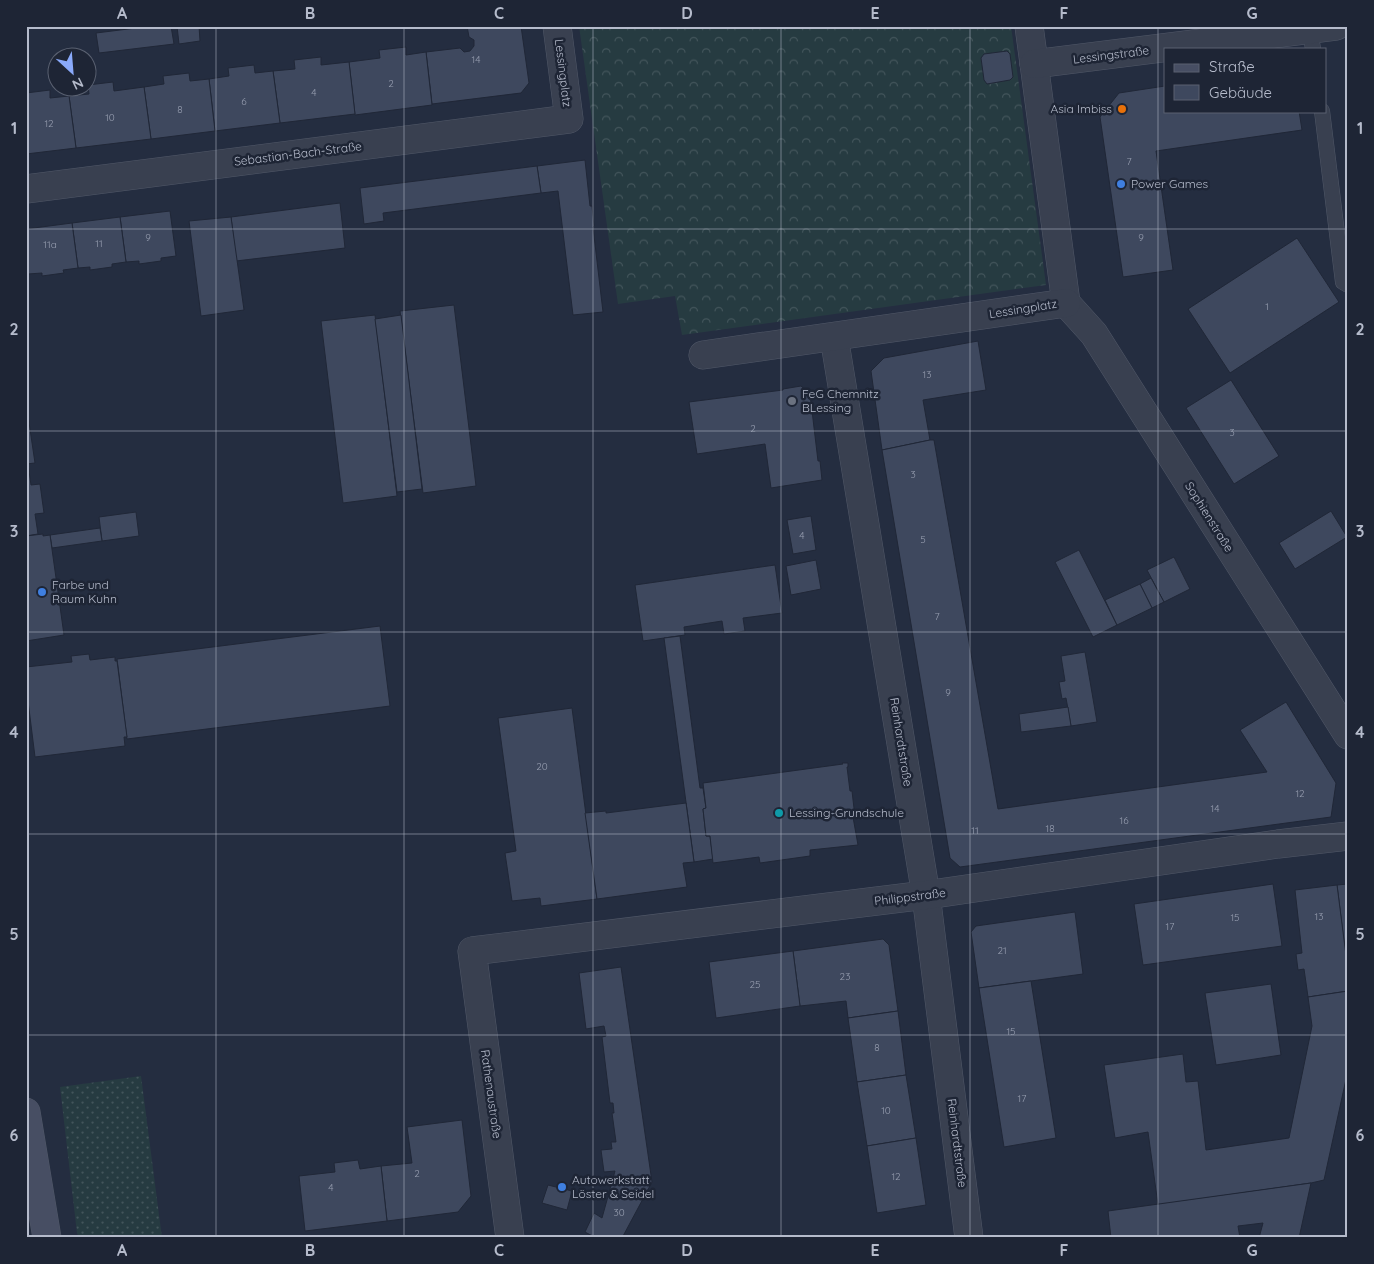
<svg xmlns="http://www.w3.org/2000/svg" width="1374" height="1264" font-family="Quicksand,sans-serif">
	<defs>
		<pattern id="grass-dots" width="8" height="8" patternUnits="userSpaceOnUse" patternTransform="scale(1.25)"><rect width="8" height="8" fill="#263b41"/><path d="M2 2h.1M6 6h.1" fill="none" stroke="#43555b" stroke-width="1.8" stroke-linecap="round"/></pattern>
		<pattern id="forest-crowns" width="20" height="18" patternUnits="userSpaceOnUse" patternTransform="scale(1.25)"><rect width="20" height="18" fill="#263b41"/><path d="M2 6a3 3 0 1 1 6 0M12 15a3 3 0 1 1 6 0" fill="none" stroke="#43555b"/></pattern>
	</defs>
	<rect width="100%" height="100%" fill="#242d40"/>
	<polygon fill="url(#grass-dots)" points="141,1076 162,1238 79,1238 77,1233 60,1087"/>
	<polygon fill="url(#forest-crowns)" points="579,26 1011,26 1046,285 682,335 675,296 618,304"/>
	<g fill="#3e485e" stroke="#202737">
		<polygon points="152,26 171,26 174,44 99,53 96,33"/>
		<polygon points="177,26 199,26 200,41 179,44"/>
		<polygon points="467,26 521,26 529,83 521,93 432,104 426,52 460,48 464,52 470,51 474,46 474,40 469,37"/>
		<polygon points="406,47 406,55 426,52 432,105 355,115 349,62 380,58 379,50"/>
		<polygon points="1007,51 1010,54 1013,77 1010,80 987,84 984,80 981,58 984,54"/>
		<polygon points="321,57 321,65 349,62 355,114 280,123 273,71 295,69 294,60"/>
		<polygon points="254,65 255,73 273,71 280,123 215,131 209,79 229,76 228,68"/>
		<polygon points="189,73 190,81 209,79 215,131 151,139 144,87 164,84 163,76"/>
		<polygon points="113,82 114,91 144,87 151,139 76,148 69,96 89,94 88,85"/>
		<polygon points="1165,86 1165,111 1299,111 1302,130 1156,151 1173,270 1123,277 1100,117 1119,93"/>
		<polygon points="50,90 50,98 69,96 76,148 26,154 26,93"/>
		<polygon points="585,160 590,206 592,206 594,226 593,227 603,312 573,315 558,191 541,193 537,166"/>
		<polygon points="537,166 541,193 383,213 384,221 364,224 360,188"/>
		<polygon points="340,203 345,248 236,261 231,217"/>
		<polygon points="170,211 176,256 161,258 161,261 139,264 139,261 126,262 120,217"/>
		<polygon points="120,217 126,262 112,264 112,267 90,270 90,267 78,268 72,223"/>
		<polygon points="231,217 244,310 201,316 189,221"/>
		<polygon points="72,223 78,268 63,270 64,273 42,276 42,273 28,274 26,229"/>
		<polygon points="1297,238 1339,302 1230,373 1188,309"/>
		<polygon points="454,305 476,486 423,493 400,311"/>
		<polygon points="375,315 397,496 343,503 321,321"/>
		<polygon points="401,315 422,489 397,492 375,319"/>
		<polygon points="978,341 986,390 923,400 930,440 882,450 871,371 884,358"/>
		<polygon points="1231,380 1279,456 1234,484 1186,408"/>
		<polygon points="801,386 810,394 818,461 820,461 822,480 771,488 765,444 697,454 689,402 783,390 783,389"/>
		<polygon points="26,402 35,463 26,464"/>
		<polygon points="930,440 934,440 998,809 1267,772 1240,730 1286,702 1336,783 1331,817 960,867 950,858 882,450"/>
		<polygon points="26,464 28,464 31,485 40,484 44,513 35,514 38,534 26,536"/>
		<polygon points="1331,511 1347,537 1295,569 1279,543"/>
		<polygon points="136,512 139,536 102,541 99,517"/>
		<polygon points="811,516 816,550 793,554 787,520"/>
		<polygon points="100,528 102,541 52,548 50,535"/>
		<polygon points="43,534 43,536 50,535 64,635 26,641 26,536"/>
		<polygon points="1079,550 1117,625 1093,637 1055,562"/>
		<polygon points="1174,557 1190,589 1164,602 1147,570"/>
		<polygon points="816,560 821,589 791,595 786,566"/>
		<polygon points="775,565 782,613 743,618 745,631 724,634 722,621 684,627 685,635 643,641 635,585"/>
		<polygon points="1151,578 1164,602 1152,608 1140,584"/>
		<polygon points="1140,584 1152,608 1117,625 1105,600"/>
		<polygon points="380,626 390,706 127,739 117,659"/>
		<polygon points="680,636 700,788 703,788 706,808 703,809 706,836 710,836 713,859 694,862 664,638"/>
		<polygon points="1085,652 1097,722 1071,726 1066,698 1062,699 1059,682 1065,681 1061,656"/>
		<polygon points="89,654 90,660 115,657 115,661 117,661 127,737 124,737 125,746 35,757 26,685 26,667 72,662 71,656"/>
		<polygon points="1068,707 1071,726 1021,732 1019,714"/>
		<polygon points="572,708 597,899 541,906 540,898 512,901 505,853 516,851 498,718"/>
		<polygon points="842,763 848,763 848,767 847,767 850,791 852,791 855,817 853,817 858,845 810,850 810,856 760,863 759,857 713,863 710,836 706,836 703,809 706,808 703,783 843,764"/>
		<polygon points="686,803 694,862 683,863 687,887 597,899 585,813 606,811 606,813"/>
		<polygon points="1273,884 1282,946 1143,965 1134,904"/>
		<polygon points="1348,884 1348,942 1344,942 1337,885"/>
		<polygon points="1337,885 1348,971 1348,991 1308,997 1304,969 1298,970 1296,954 1302,953 1295,890"/>
		<polygon points="1075,912 1083,974 979,988 971,932 976,926"/>
		<polygon points="883,939 889,945 898,1011 848,1018 846,1001 800,1006 793,951"/>
		<polygon points="793,951 800,1006 716,1018 709,962"/>
		<polygon points="621,967 652,1182 622,1238 596,1238 585,1232 594,1213 602,1218 615,1171 604,1172 601,1150 612,1149 611,1142 616,1142 612,1113 614,1113 613,1103 610,1103 602,1037 606,1036 604,1026 586,1029 579,973"/>
		<polygon points="1031,981 1056,1138 1004,1147 979,988"/>
		<polygon points="1271,984 1281,1055 1216,1065 1205,993"/>
		<polygon points="1348,991 1348,1070 1324,1180 1311,1183 1158,1205 1148,1132 1115,1138 1104,1065 1183,1054 1186,1082 1198,1081 1206,1150 1289,1138 1312,1026 1308,997"/>
		<polygon points="898,1011 906,1075 857,1082 848,1018"/>
		<polygon points="906,1075 916,1138 867,1146 857,1082"/>
		<polygon points="462,1120 471,1196 458,1212 387,1221 381,1166 412,1163 407,1127"/>
		<polygon points="916,1138 926,1205 877,1213 867,1146"/>
		<polygon points="358,1160 360,1169 381,1166 387,1221 305,1231 299,1176 335,1172 334,1163"/>
		<polygon points="1311,1183 1299,1238 1259,1238 1263,1223 1238,1226 1240,1238 1111,1238 1108,1211"/>
		<polygon points="548,1185 572,1191 567,1210 542,1203"/>
	</g>
	<g fill="none" stroke-linecap="round" stroke-linejoin="round">
		<defs>
			<g id="lane">
				<polyline points="1310,30 1313,49"/>
				<polyline points="1322,111 1343,282 1348,285"/>
			</g>
			<g id="street">
				<polyline points="1029,26 1066,303"/>
				<polyline points="1034,64 1336,26"/>
				<polyline points="26,189 569,119 557,26"/>
				<polyline points="1066,303 1094,334 1348,735"/>
				<polyline points="834,337 926,895 969,1238"/>
				<polyline points="703,355 1066,303"/>
				<polyline points="510,1238 472,951 926,895 1278,844 1348,836"/>
			</g>
			<polyline id="secondary" points="26,1112 47,1238"/>
		</defs>
		<use href="#lane" stroke="#515868" stroke-width="16"/>
		<use href="#street" stroke="#515868" stroke-width="29"/>
		<use href="#secondary" stroke="#515868" stroke-width="29"/>
		<use href="#lane" stroke="#394050" stroke-width="15"/>
		<use href="#street" stroke="#394050" stroke-width="28"/>
		<use href="#secondary" stroke="#474e63" stroke-width="28"/>
	</g>
	<path fill="none" stroke="#b5bbcb" stroke-width="1" stroke-opacity="0.55" d="M 216,26 L 216,1238M 404,26 L 404,1238M 593,26 L 593,1238M 781,26 L 781,1238M 970,26 L 970,1238M 1158,26 L 1158,1238M 26,229 L 1348,229M 26,431 L 1348,431M 26,632 L 1348,632M 26,834 L 1348,834M 26,1035 L 1348,1035"/>
	<circle fill="#e8710a" stroke="#1e2535" stroke-width="2" cx="1122" cy="109" r="5"/>
	<g fill="#3f7fe0" stroke="#1e2535" stroke-width="2">
		<circle cx="1121" cy="184" r="5"/>
		<circle cx="42" cy="592" r="5"/>
		<circle cx="562" cy="1187" r="5"/>
	</g>
	<circle fill="#6b7280" stroke="#1e2535" stroke-width="2" cx="792" cy="401" r="5"/>
	<circle fill="#0f9aa8" stroke="#1e2535" stroke-width="2" cx="779" cy="813" r="5"/>
	<g text-anchor="middle" stroke-width="5" stroke-linejoin="round" paint-order="stroke">
		<g font-size="10" fill="#979eb0">
			<text x="476" y="63">14</text>
			<text x="391" y="87">2</text>
			<text x="314" y="96">4</text>
			<text x="244" y="105">6</text>
			<text x="180" y="113">8</text>
			<text x="110" y="121">10</text>
			<text x="49" y="127">12</text>
			<text x="1129" y="165">7</text>
			<text x="148" y="241">9</text>
			<text x="1141" y="241">9</text>
			<text x="99" y="247">11</text>
			<text x="50" y="248">11a</text>
			<text x="1267" y="310">1</text>
			<text x="927" y="378">13</text>
			<text x="753" y="432">2</text>
			<text x="1232" y="436">3</text>
			<text x="913" y="478">3</text>
			<text x="802" y="539">4</text>
			<text x="923" y="543">5</text>
			<text x="937" y="620">7</text>
			<text x="948" y="696">9</text>
			<text x="542" y="770">20</text>
			<text x="1300" y="797">12</text>
			<text x="1215" y="812">14</text>
			<text x="1124" y="824">16</text>
			<text x="1050" y="832">18</text>
			<text x="975" y="834">11</text>
			<text x="1319" y="920">13</text>
			<text x="1235" y="921">15</text>
			<text x="1170" y="930">17</text>
			<text x="1002" y="954">21</text>
			<text x="845" y="980">23</text>
			<text x="755" y="988">25</text>
			<text x="1011" y="1035">15</text>
			<text x="877" y="1051">8</text>
			<text x="1022" y="1102">17</text>
			<text x="886" y="1114">10</text>
			<text x="417" y="1177">2</text>
			<text x="896" y="1180">12</text>
			<text x="331" y="1191">4</text>
			<text x="619" y="1216">30</text>
		</g>
		<g font-size="12" fill="#b5bbcb" stroke="#1e2535">
			<text transform="translate(1111 55) rotate(-7)" y="4">Lessingstraße</text>
			<text transform="translate(563 73) rotate(83)" y="4">Lessingplatz</text>
			<text transform="translate(298 154) rotate(-7)" y="4">Sebastian-Bach-Straße</text>
			<text transform="translate(1023 309) rotate(-9)" y="4">Lessingplatz</text>
			<text transform="translate(1209 517) rotate(58)" y="4">Sophienstraße</text>
			<text transform="translate(901 742) rotate(81)" y="4">Reinhardtstraße</text>
			<text transform="translate(910 897) rotate(-7)" y="4">Philippstraße</text>
			<text transform="translate(491 1094) rotate(82)" y="4">Rathenaustraße</text>
			<text transform="translate(957 1143) rotate(83)" y="4">Reinhardtstraße</text>
		</g>
		<g font-size="12" fill="#b5bbcb" stroke="#1e2535" text-anchor="start">
			<text x="1112" y="113" text-anchor="end">Asia Imbiss</text>
			<text x="1131" y="188">Power Games</text>
			<text x="802" y="398">FeG Chemnitz<tspan x="802" dy="14">BLessing</tspan></text>
			<text x="52" y="589">Farbe und<tspan x="52" dy="14">Raum Kuhn</tspan></text>
			<text x="789" y="817">Lessing-Grundschule</text>
			<text x="572" y="1184">Autowerkstatt<tspan x="572" dy="14">Löster &amp; Seidel</tspan></text>
		</g>
	</g>
	<rect width="1374" height="1264" fill="none" stroke="#1e2535" stroke-width="55"/>
	<rect x="1164" y="48" width="162" height="65" fill="#1e2535" stroke="#5a6171"/>
	<rect x="1174" y="64" width="25" height="8" fill="#474e63" stroke="#5a6171"/>
	<text x="1209" y="72" font-size="15" fill="#b5bbcb">Straße</text>
	<rect x="1174" y="85" width="25" height="15" fill="#3e485e" stroke="#5a6171"/>
	<text x="1209" y="98" font-size="15" fill="#b5bbcb">Gebäude</text>
	<g transform="translate(72 72) rotate(154)"><circle r="24" fill="#1e2535" stroke="#5a6171"/>
	<path d="M0-4L9 19L0 12L-9 19Z" fill="#8aaafb"/>
	<text y="-8" font-size="14" font-weight="bold" text-anchor="middle" fill="#b5bbcb">N</text>
	</g>
	<rect x="28" y="28" width="1318" height="1208" fill="none" stroke="#b5bbcb" stroke-width="2"/>
	<g font-size="16" text-anchor="middle" font-weight="bold" fill="#b5bbcb">
		<text x="122" y="19">A</text>
		<text x="310" y="19">B</text>
		<text x="499" y="19">C</text>
		<text x="687" y="19">D</text>
		<text x="875" y="19">E</text>
		<text x="1064" y="19">F</text>
		<text x="1252" y="19">G</text>
		<text x="14" y="134">1</text>
		<text x="1360" y="134">1</text>
		<text x="14" y="335">2</text>
		<text x="1360" y="335">2</text>
		<text x="14" y="537">3</text>
		<text x="1360" y="537">3</text>
		<text x="14" y="738">4</text>
		<text x="1360" y="738">4</text>
		<text x="14" y="940">5</text>
		<text x="1360" y="940">5</text>
		<text x="14" y="1141">6</text>
		<text x="1360" y="1141">6</text>
		<text x="122" y="1256">A</text>
		<text x="310" y="1256">B</text>
		<text x="499" y="1256">C</text>
		<text x="687" y="1256">D</text>
		<text x="875" y="1256">E</text>
		<text x="1064" y="1256">F</text>
		<text x="1252" y="1256">G</text>
	</g>
</svg>
